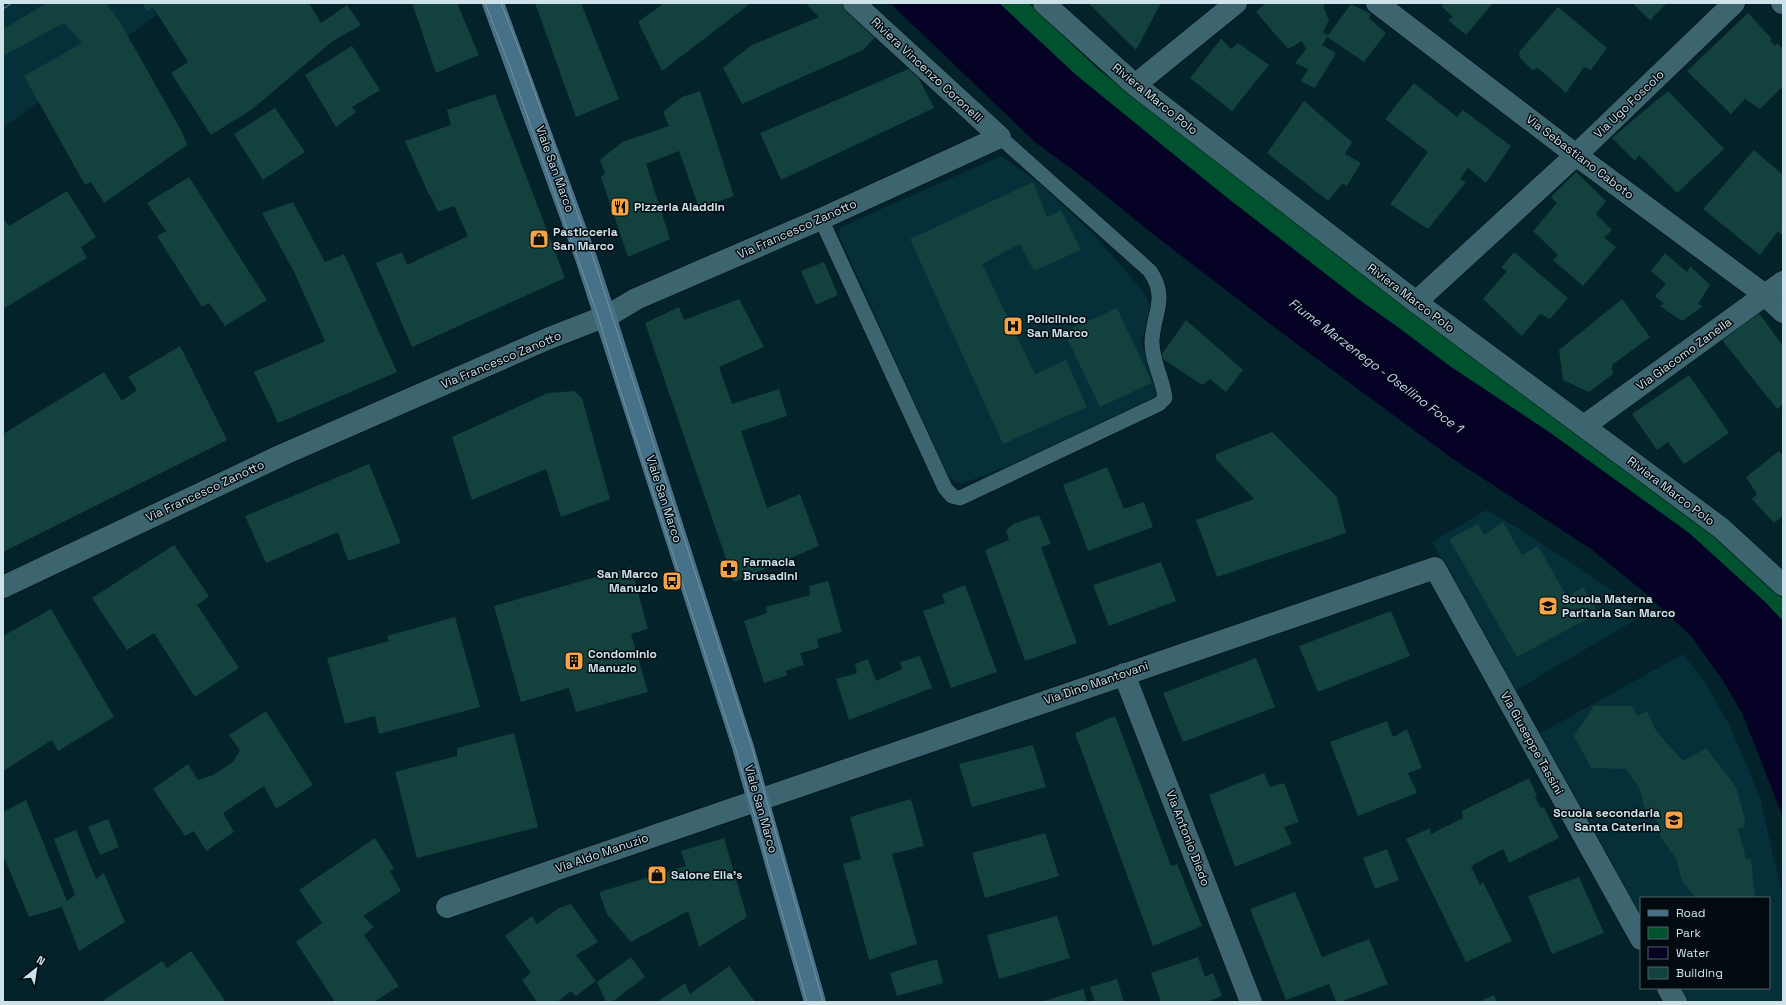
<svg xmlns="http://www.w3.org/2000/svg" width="1786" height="1005" font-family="'Space Grotesk',sans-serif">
	<rect width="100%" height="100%" fill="#03222a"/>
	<g fill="#052f39">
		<polygon points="3,3 173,3 3,128"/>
		<polygon points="1001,156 1042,185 1097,238 1143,291 1151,308 1141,343 1160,388 1159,398 1008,466 962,484 948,477 838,234 841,227"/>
		<polygon points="1486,510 1516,527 1578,567 1618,595 1642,616 1513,692 1432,542"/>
		<polygon points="1683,654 1705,682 1730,726 1760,797 1783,898 1783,1002 1685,1002 1677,988 1769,988 1769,898 1641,898 1641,923 1537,735"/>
	</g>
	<polygon fill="#00522f" points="999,3 1028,3 1099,70 1466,353 1718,539 1783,599 1783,621 1765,602 1689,533 1549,432 1451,367 1399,328 1358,299 1226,197 1076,75"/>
	<polygon fill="#060226" points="890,3 999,3 1076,75 1226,197 1358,299 1399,328 1451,367 1549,432 1689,533 1765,602 1783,621 1783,821 1781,812 1742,713 1720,676 1691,636 1644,592 1591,549 1453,459 1282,333 1149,231 1089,182 1035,142"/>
	<g fill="#13413e">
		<polygon points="47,3 106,3 120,22 182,132 187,145 104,203 91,182 85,185 24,76 82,43 64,23 3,56 3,29"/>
		<polygon points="142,3 309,3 321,23 347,5 361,25 333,41 251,110 211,135 171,73 188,62 153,7 147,11"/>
		<polygon points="412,3 457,3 479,55 436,73"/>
		<polygon points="535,3 581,3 619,99 576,117"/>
		<polygon points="664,3 751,3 662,71 638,22"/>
		<polygon points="810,3 843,3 879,33 863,50 742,104 723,68 750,46 819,17 807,5"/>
		<polygon points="1088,3 1161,3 1136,50"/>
		<polygon points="1265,3 1326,3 1323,6 1329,20 1323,32 1328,35 1351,4 1371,14 1369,18 1386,33 1364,62 1327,37 1322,45 1336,53 1315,88 1301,81 1308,69 1295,63 1306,49 1302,41 1288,49 1256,12"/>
		<polygon points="1444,3 1493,3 1466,35 1448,20 1453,17 1441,6"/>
		<polygon points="1632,3 1667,3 1650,20"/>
		<polygon points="1558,7 1607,48 1591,70 1584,67 1566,93 1538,68 1532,70 1520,58 1519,52"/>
		<polygon points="1748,13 1772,39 1770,41 1775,46 1777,43 1783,49 1783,86 1760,109 1745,99 1731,114 1687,71"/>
		<polygon points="1221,39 1231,49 1238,43 1269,65 1232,111 1190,78"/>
		<polygon points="352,46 380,90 352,107 356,112 336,127 305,75"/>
		<polygon points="913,67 934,108 781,180 760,133"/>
		<polygon points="1414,83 1457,117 1463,110 1511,146 1486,183 1468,168 1460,179 1466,182 1428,229 1390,204 1428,152 1385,119"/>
		<polygon points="700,91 734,196 699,208 679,151 646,164 670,239 628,257 601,177 605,173 600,160 622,142 669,126 663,112 682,97"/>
		<polygon points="1668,91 1724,149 1677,193 1639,155 1635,161 1612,138"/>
		<polygon points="495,94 565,278 412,347 376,263 402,252 407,265 468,236 454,206 438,212 430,195 445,189 429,195 405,141 451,125 447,110"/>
		<polygon points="1304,101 1352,142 1345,154 1361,163 1347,186 1343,183 1328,201 1267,153"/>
		<polygon points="275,108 305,152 263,180 234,134"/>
		<polygon points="1754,150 1783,175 1783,236 1778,231 1760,255 1703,209"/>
		<polygon points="1576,172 1606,201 1596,214 1612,230 1604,238 1616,247 1583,286 1553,260 1558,255 1533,231 1557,203 1551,197"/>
		<polygon points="189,177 267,300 225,326 209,303 202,307 157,236 166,231 147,203"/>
		<polygon points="1033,182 1047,217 1061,210 1081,250 1034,271 1020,244 982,264 1035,374 1066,360 1087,407 1003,444 910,239"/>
		<polygon points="67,191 96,237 81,247 87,258 3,309 3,218 9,226"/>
		<polygon points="293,202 325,262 344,254 397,372 278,423 254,372 325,341 295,274 262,213"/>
		<polygon points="1514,252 1568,298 1550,319 1540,314 1522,336 1483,299 1507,271 1501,268"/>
		<polygon points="1665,253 1687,272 1690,266 1710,285 1698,304 1703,306 1682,321 1660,306 1664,304 1655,296 1666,284 1651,271"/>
		<polygon points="824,262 838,295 816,305 801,271"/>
		<polygon points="739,299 764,347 719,367 732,404 779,389 787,416 741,431 767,508 800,494 819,546 734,582 645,323 679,307 684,320"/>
		<polygon points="1622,299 1650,337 1612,365 1613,374 1589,392 1563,380 1559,350"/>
		<polygon points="1117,308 1152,383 1100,407 1064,332"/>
		<polygon points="1759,313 1783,346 1783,404 1777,409 1722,340"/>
		<polygon points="1186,320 1243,370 1226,392 1210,379 1202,385 1160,357"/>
		<polygon points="180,346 227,440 3,552 3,434 104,372 122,401 137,390 128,377"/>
		<polygon points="1689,375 1729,433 1684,464 1668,442 1657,450 1632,414"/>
		<polygon points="574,391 582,398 610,499 561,517 546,469 472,500 452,437 548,393"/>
		<polygon points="1272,432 1337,497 1346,533 1217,577 1196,520 1254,499 1216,459 1216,454"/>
		<polygon points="1779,451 1783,456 1783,516 1774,523 1752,499 1757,494 1746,477"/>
		<polygon points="369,464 401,543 348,561 338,532 266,563 245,516"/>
		<polygon points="1107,467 1124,509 1144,502 1153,527 1088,551 1063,485"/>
		<polygon points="1039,515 1051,544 1041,547 1077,643 1025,661 985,550 1009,540 1006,531 1013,524"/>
		<polygon points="1503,522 1522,555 1538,546 1567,597 1583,587 1598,613 1517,657 1449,539 1478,524 1484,535"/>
		<polygon points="174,545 209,596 197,605 239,668 195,697 154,633 127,650 92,598"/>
		<polygon points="1161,562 1176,601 1109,626 1093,585"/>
		<polygon points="631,567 648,629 631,634 648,692 576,712 569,688 521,702 494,606"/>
		<polygon points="828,581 842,632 817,639 819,648 800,653 804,665 785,671 788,675 764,683 744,621 767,613 766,607 810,595 809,586"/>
		<polygon points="965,585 997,672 951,688 923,611 945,603 942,594"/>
		<polygon points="51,609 114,717 58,751 52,740 3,771 3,636"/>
		<polygon points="1391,611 1410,656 1318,692 1299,646"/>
		<polygon points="455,617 480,707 379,734 375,716 345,724 327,658 389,641 387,636"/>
		<polygon points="920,656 932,688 849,720 836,679 857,673 855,664 868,659 876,681 902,669 900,662"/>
		<polygon points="1256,658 1275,707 1183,742 1163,693"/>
		<polygon points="1594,706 1632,706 1637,716 1647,711 1656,731 1683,761 1706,748 1736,787 1745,819 1744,827 1738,829 1746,859 1751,859 1755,898 1696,898 1682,881 1677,860 1661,838 1658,822 1644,807 1640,789 1626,769 1591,768 1574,736"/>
		<polygon points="266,711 313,785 276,809 264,786 223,813 234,832 206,851 194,831 185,836 153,789 188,764 198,780 213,775 233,762 240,750 229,735"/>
		<polygon points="1115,716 1171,866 1177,864 1202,926 1153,946 1075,733"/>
		<polygon points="1387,721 1393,737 1407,729 1422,768 1408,773 1417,793 1358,816 1330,742"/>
		<polygon points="514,733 538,827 417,858 395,772 457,756 457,748"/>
		<polygon points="1033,745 1046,787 972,807 959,764"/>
		<polygon points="1264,773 1270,787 1284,783 1299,822 1284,827 1292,844 1235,867 1209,795"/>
		<polygon points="1529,778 1537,796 1535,797 1541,808 1544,807 1559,838 1509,863 1503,849 1471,866 1480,885 1483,882 1512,941 1466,962 1406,839 1430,828 1431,834 1463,818 1462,811"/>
		<polygon points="911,799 924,846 892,854 917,944 869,960 843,864 861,859 850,817"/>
		<polygon points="26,800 67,901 75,895 54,839 76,830 96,879 104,873 125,922 79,951 62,907 29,917 3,855 3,812"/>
		<polygon points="108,819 119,847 100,855 88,827"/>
		<polygon points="1045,833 1059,876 985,898 972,853"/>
		<polygon points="375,838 394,868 390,871 401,891 363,916 374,927 364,935 399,986 374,1002 335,1002 296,942 322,923 299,890"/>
		<polygon points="724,838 747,917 699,947 688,911 631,942 607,914 599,892 686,866 681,851"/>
		<polygon points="1387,849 1399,880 1375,889 1363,858"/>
		<polygon points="1579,877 1604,933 1552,954 1528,896"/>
		<polygon points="1295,892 1322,957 1369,939 1388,984 1340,1002 1336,1002 1329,984 1286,1000 1250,909"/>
		<polygon points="571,904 598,942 576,955 596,981 576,996 571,991 557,1002 537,1002 522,980 531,973 505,936 532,916 537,924 559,908"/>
		<polygon points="1057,916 1070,958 999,979 987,935"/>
		<polygon points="191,951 226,1002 101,1002 162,961 167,968"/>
		<polygon points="631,957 645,977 612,1002 606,1002 597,982"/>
		<polygon points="1198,957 1205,977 1213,973 1222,996 1206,1002 1161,1002 1151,973"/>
		<polygon points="937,959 943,983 897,996 890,973"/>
		<polygon points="729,966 755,1002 657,1002 685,983 690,994"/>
		<polygon points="1117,979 1124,1002 1095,1002 1090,987"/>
		<polygon points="1083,989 1087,1002 1041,1002"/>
		<polygon points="1494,995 1497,1002 1478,1002"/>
	</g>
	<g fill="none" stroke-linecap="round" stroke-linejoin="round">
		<defs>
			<path id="lane" d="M 821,219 L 945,488 L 952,496 L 960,498 L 1159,404 L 1165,398 C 1163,378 1151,360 1152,340 C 1154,312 1168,298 1150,271 L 1000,137"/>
			<g id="street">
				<polyline points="1044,3 1135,85 1416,302 1721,528 1783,585"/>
				<polyline points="1377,3 1576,155 1765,295 1783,312"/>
				<polyline points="1782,3 1783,3"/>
				<polyline points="1135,85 1236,3"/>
				<polyline points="1416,302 1576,155 1734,3"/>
				<polyline points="1584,426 1783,282"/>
				<polyline points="3,587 282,455 547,339 611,314 636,299 821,219 1000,137 854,3"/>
				<polyline points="1124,674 1251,1002"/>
				<polyline points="447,907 1435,568 1641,939"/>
				<polyline points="1668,988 1676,1002"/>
			</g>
			<polyline id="secondary" points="493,3 586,258 605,316 743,747 815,1002"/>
		</defs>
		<use href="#lane" stroke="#000a10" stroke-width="16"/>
		<use href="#street" stroke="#000a10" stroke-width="23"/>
		<use href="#secondary" stroke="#000a10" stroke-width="23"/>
		<use href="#lane" stroke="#3d6570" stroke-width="15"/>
		<use href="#street" stroke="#3d6570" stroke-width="22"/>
		<use href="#secondary" stroke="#467289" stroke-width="22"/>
		<g stroke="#799299" stroke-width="1">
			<polyline points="485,3 510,67 599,319 618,383 736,750 807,1002"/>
			<polyline points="501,3 524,62 594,260 751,745 823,1002"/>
			<polyline points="3,9 12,3"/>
		</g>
	</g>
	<defs>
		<symbol id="restaurant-square" viewBox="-11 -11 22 22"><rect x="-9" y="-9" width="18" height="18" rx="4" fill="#f5a346" stroke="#000a0f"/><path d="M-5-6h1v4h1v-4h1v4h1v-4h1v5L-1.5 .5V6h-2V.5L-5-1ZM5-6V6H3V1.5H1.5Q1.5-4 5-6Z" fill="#111"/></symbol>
		<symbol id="shop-square" viewBox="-11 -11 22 22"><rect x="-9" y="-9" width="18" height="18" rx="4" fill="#f5a346" stroke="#000a0f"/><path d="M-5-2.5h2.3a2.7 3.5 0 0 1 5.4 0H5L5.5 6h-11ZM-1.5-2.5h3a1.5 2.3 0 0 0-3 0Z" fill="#111"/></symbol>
		<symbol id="hospital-square" viewBox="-11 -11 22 22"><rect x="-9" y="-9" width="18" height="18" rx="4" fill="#f5a346" stroke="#000a0f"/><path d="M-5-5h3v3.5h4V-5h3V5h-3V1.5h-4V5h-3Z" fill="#111"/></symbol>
		<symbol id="pharmacy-square" viewBox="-11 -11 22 22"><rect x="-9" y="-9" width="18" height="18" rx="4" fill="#f5a346" stroke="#000a0f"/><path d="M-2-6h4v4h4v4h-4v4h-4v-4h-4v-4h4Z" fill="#111"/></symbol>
		<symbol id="bus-square" viewBox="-11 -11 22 22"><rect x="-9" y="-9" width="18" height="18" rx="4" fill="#f5a346" stroke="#000a0f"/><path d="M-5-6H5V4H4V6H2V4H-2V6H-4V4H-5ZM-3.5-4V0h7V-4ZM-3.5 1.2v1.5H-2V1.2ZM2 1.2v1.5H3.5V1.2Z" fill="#111"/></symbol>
		<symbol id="school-square" viewBox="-11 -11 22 22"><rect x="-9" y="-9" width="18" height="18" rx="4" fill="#f5a346" stroke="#000a0f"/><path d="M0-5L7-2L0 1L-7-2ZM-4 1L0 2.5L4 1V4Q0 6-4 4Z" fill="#111"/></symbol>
		<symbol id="building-square" viewBox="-11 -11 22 22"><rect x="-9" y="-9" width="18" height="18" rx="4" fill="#f5a346" stroke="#000a0f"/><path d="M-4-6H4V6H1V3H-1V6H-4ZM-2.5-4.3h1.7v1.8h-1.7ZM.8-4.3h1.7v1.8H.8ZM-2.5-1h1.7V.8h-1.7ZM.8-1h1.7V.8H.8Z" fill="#111"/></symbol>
	</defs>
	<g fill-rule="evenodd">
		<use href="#restaurant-square" x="609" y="196" width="22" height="22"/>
		<use href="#shop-square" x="528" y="228" width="22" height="22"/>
		<use href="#hospital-square" x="1002" y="315" width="22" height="22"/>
		<use href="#pharmacy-square" x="718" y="558" width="22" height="22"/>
		<use href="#bus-square" x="661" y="570" width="22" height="22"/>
		<use href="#school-square" x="1537" y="595" width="22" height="22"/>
		<use href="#building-square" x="563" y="650" width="22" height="22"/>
		<use href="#school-square" x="1663" y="809" width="22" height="22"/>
		<use href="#shop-square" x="646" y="864" width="22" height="22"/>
	</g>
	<g text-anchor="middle" stroke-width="3" stroke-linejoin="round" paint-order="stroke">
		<g font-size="12" fill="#cde2e9" stroke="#000a0f">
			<text transform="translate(927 70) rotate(43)" y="4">Riviera Vincenzo Coronelli</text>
			<text transform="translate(1155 99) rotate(39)" y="4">Riviera Marco Polo</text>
			<text transform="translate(1629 104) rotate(-44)" y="4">Via Ugo Foscolo</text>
			<text transform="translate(1580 157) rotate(37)" y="4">Via Sebastiano Caboto</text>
			<text transform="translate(555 169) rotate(70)" y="4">Viale San Marco</text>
			<text transform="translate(797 229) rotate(-24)" y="4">Via Francesco Zanotto</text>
			<text transform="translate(1411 298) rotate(37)" y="4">Riviera Marco Polo</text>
			<text transform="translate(1684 354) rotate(-36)" y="4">Via Giacomo Zanella</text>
			<text transform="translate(501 360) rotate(-23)" y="4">Via Francesco Zanotto</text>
			<text transform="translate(205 491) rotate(-25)" y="4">Via Francesco Zanotto</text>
			<text transform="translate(1671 491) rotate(37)" y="4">Riviera Marco Polo</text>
			<text transform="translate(664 499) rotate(72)" y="4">Viale San Marco</text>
			<text transform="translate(1096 683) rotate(-19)" y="4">Via Dino Mantovani</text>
			<text transform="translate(1532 743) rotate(61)" y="4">Via Giuseppe Tassini</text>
			<text transform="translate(761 809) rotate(74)" y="4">Viale San Marco</text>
			<text transform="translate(1188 838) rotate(69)" y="4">Via Antonio Diedo</text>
			<text transform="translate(602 853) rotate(-19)" y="4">Via Aldo Manuzio</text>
		</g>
		<g font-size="12" font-weight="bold" fill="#cde2e9" stroke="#000a0f" text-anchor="start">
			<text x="634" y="211">Pizzeria Aladdin</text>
			<text x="553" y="236">Pasticceria<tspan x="553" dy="14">San Marco</tspan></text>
			<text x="1027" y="323">Policlinico<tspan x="1027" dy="14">San Marco</tspan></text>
			<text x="743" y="566">Farmacia<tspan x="743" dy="14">Brusadini</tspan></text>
			<text x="658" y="578" text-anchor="end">San Marco<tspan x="658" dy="14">Manuzio</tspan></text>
			<text x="1562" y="603">Scuola Materna<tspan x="1562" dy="14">Paritaria San Marco</tspan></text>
			<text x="588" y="658">Condominio<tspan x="588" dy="14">Manuzio</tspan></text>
			<text x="1660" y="817" text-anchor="end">Scuola secondaria<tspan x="1660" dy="14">Santa Caterina</tspan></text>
			<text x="671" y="879">Salone Ella's</text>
		</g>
		<g font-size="13" font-style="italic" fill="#c5caf7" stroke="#000a0f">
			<text transform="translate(1376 365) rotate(37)" y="5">Fiume Marzenego - Osellino Foce 1</text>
		</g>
	</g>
	<rect width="1786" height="1005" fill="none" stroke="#cde2e9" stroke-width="8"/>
	<rect x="1640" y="897" width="130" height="92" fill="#000a0f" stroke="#526066"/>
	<rect x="1648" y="910" width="20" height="6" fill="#467289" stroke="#526066"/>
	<text x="1676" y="917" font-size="12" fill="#cde2e9">Road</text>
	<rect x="1648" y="927" width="20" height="12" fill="#00522f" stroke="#526066"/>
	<text x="1676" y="937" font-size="12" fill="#cde2e9">Park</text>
	<rect x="1648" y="947" width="20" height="12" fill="#060226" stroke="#526066"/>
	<text x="1676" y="957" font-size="12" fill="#cde2e9">Water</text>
	<rect x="1648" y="967" width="20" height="12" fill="#13413e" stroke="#526066"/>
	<text x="1676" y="977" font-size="12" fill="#cde2e9">Building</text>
	<g transform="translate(36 969) rotate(30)" stroke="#000a0f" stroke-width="3" paint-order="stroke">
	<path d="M0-3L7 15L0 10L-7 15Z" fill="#cde2e9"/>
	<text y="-6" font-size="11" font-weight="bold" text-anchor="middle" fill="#cde2e9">N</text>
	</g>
</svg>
